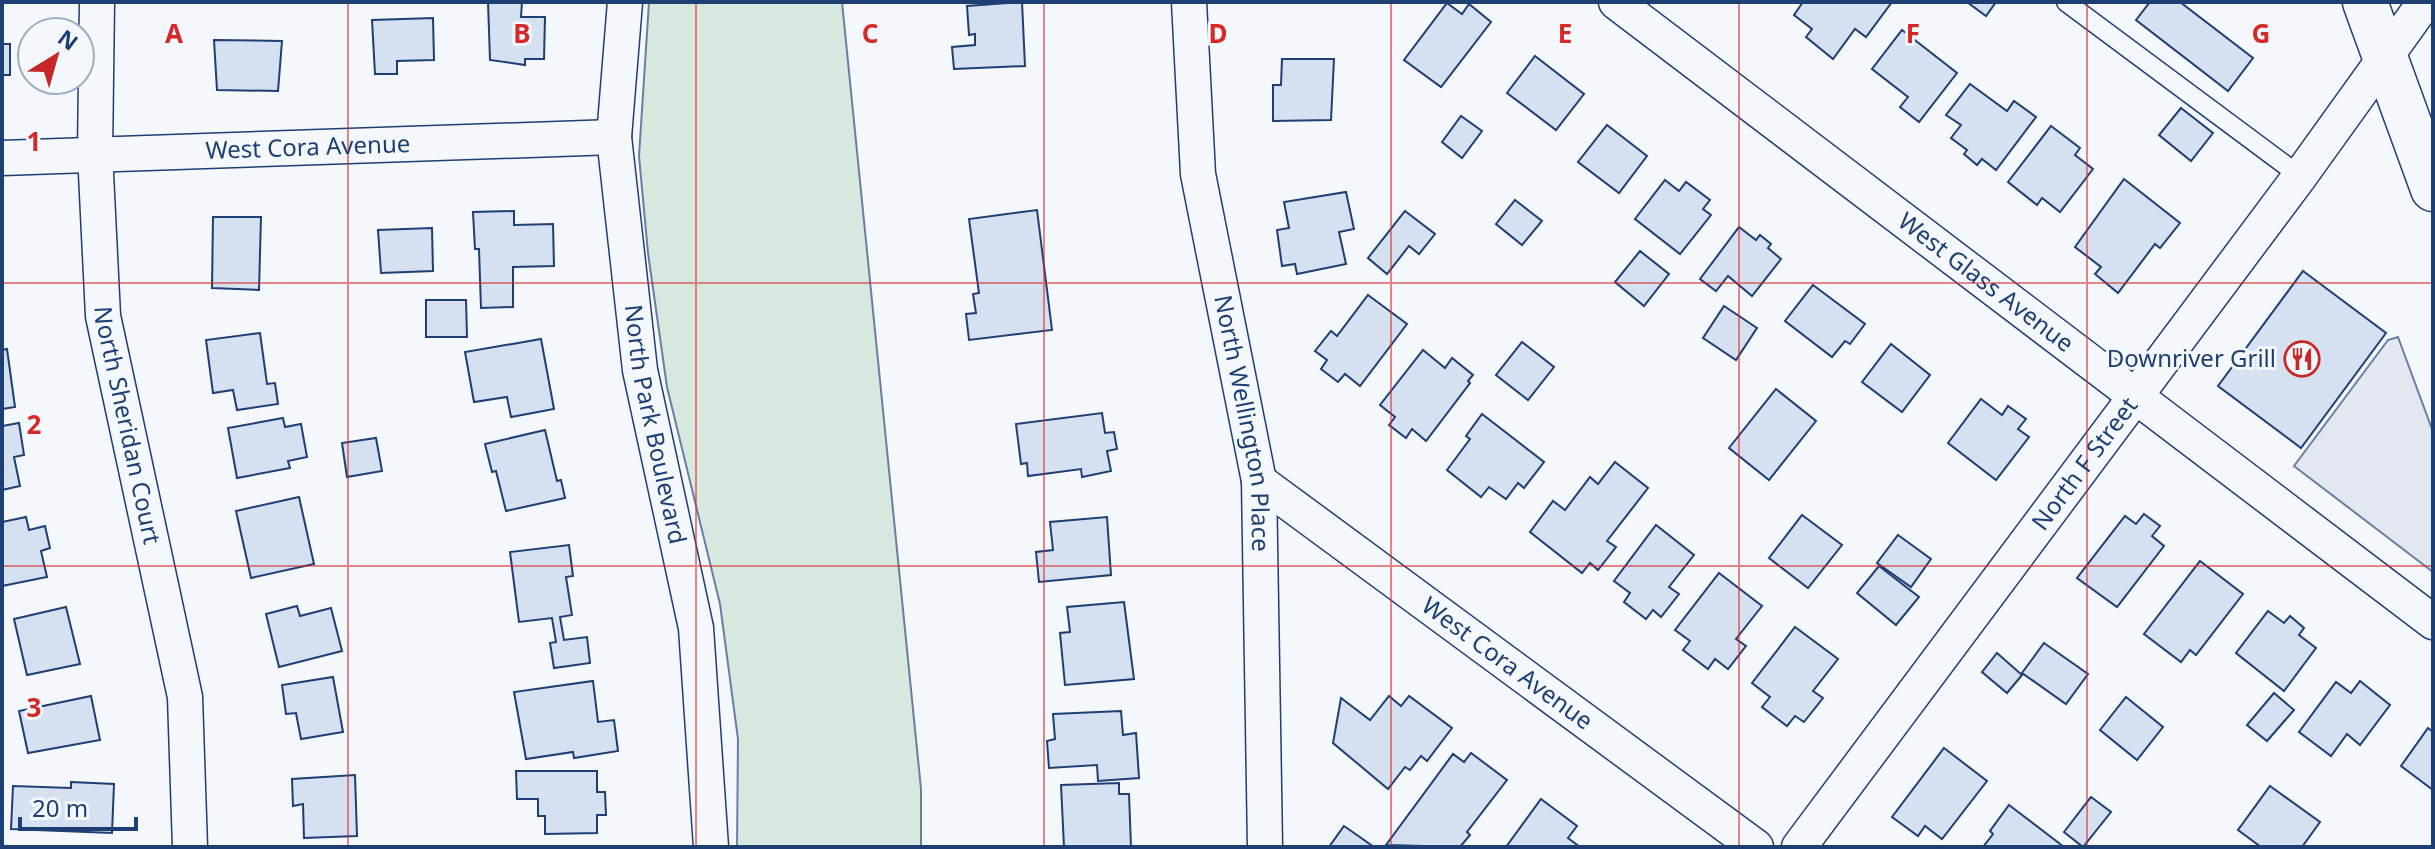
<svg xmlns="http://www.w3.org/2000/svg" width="2435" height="849" font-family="'Noto Sans',sans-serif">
	<rect width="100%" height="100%" fill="#f4f7fb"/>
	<polygon fill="#d7e8df" stroke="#687fa3" stroke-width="2" points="649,2 842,2 921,789 921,847 737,847 738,739 720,604 667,387 648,253 639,156"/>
	<polygon fill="#e3e8f0" stroke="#687fa3" stroke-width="2" points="2398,337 2433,432 2433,572 2294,466 2388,340"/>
	<g fill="#d5e0f0" stroke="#1d3f73" stroke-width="2">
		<polygon points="488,2 522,2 521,17 545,17 544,59 525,59 525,65 490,60"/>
		<polygon points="1022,2 1025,66 954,69 952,47 975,45 975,34 969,35 967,6"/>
		<polygon points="1803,2 1892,2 1866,37 1855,29 1833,59 1806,37 1812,29 1794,15"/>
		<polygon points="1967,2 1996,2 1986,16"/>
		<polygon points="2150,2 2180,2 2253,58 2228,91 2136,20"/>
		<polygon points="1447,3 1462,14 1469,4 1491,22 1441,87 1404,60"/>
		<polygon points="433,18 434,60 397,61 397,74 375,74 372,20"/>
		<polygon points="1902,30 1957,73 1919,122 1900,107 1908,97 1872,69"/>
		<polygon points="214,40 282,41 278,91 217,90"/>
		<rect x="2" y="44" width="8" height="31"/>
		<polygon points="1535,56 1584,94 1556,130 1507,93"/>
		<polygon points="1282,59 1334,59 1331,120 1273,121 1273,85 1281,85"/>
		<polygon points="1970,84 2007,111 2014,101 2036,117 1996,170 1982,159 1977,165 1964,154 1967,150 1951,138 1961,125 1946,115"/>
		<polygon points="2181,108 2213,133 2191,161 2159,135"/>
		<polygon points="1461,116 1482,131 1462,158 1442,142"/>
		<polygon points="1607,125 1647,156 1619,193 1578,162"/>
		<polygon points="2051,126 2080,148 2075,155 2093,169 2060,212 2042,198 2037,205 2008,182"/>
		<polygon points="2124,179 2180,223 2160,248 2155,244 2118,293 2095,274 2101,267 2075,247"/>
		<polygon points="1665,180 1679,191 1686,182 1710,200 1703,209 1711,215 1680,254 1635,219"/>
		<polygon points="1346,192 1354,229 1339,232 1346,264 1297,274 1295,264 1282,266 1277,230 1289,228 1284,202"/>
		<polygon points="1515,200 1542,221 1522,245 1496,224"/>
		<polygon points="1037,210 1052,330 969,340 966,314 976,313 973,294 979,293 969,219"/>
		<polygon points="514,211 514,225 553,224 554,266 513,267 513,307 481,308 479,249 475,249 473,212"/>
		<polygon points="1405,211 1435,234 1419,254 1409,246 1387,274 1368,258"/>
		<polygon points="213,217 261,217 259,290 212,288"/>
		<polygon points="1739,227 1756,240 1760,235 1771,244 1768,248 1781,259 1752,296 1728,276 1716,291 1700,279"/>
		<polygon points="432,228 433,271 381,273 378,230"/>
		<polygon points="1640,251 1669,274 1644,306 1615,282"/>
		<polygon points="2303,271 2386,333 2301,448 2218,386"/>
		<polygon points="1813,285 1865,324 1850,344 1845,341 1832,357 1785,321"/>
		<polygon points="1368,295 1407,324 1360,386 1345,374 1338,382 1321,369 1327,360 1315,351 1331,331 1337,336"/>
		<polygon points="426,300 466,300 467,337 426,337"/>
		<polygon points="1724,306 1757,328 1736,360 1703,338"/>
		<polygon points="260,333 267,384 275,383 278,404 237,410 233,390 213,393 206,340"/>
		<polygon points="541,339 554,409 511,417 507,397 474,402 465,352"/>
		<polygon points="1522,342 1554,367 1528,400 1496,375"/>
		<polygon points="1891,344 1930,375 1902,412 1862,382"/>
		<polygon points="7,349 15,407 2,409 2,350"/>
		<polygon points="1423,350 1445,368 1452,358 1473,375 1468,381 1470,383 1426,441 1412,429 1406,438 1389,425 1395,417 1380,405"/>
		<polygon points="1776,389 1816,421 1769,480 1729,448"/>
		<polygon points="1981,399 2002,415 2008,406 2026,419 2018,429 2029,437 1996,480 1948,443"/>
		<polygon points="1102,413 1105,433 1114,432 1117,449 1107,451 1111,471 1082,477 1081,469 1028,476 1027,463 1021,464 1016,424"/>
		<polygon points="1482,414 1544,462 1524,488 1518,483 1506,499 1489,487 1481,497 1447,470 1470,439 1466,436"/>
		<polygon points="283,418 285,427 301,424 307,457 288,461 290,468 237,478 228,428"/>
		<polygon points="19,423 24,455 14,457 20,486 2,490 2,426"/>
		<polygon points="545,430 557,481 561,480 565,498 506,511 496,471 492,472 485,444"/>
		<polygon points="376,438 382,471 347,477 342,443"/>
		<polygon points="1615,462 1648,488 1607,541 1616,547 1598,570 1590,563 1582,573 1530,532 1553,501 1565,510 1590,477 1598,484"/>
		<polygon points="299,497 314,564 251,578 236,511"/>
		<polygon points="2144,514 2160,526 2152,536 2164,546 2117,607 2077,578 2125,516 2136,524"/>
		<polygon points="1802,515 1842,545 1808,588 1769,558"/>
		<polygon points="26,517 29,530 45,526 50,548 41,551 47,577 2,586 2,522"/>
		<polygon points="1107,517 1111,575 1039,582 1036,552 1053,550 1050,522"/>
		<polygon points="1656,525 1694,555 1669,587 1679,594 1661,617 1653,610 1646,619 1624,602 1630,593 1614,581"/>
		<polygon points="1898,535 1931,559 1911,587 1877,563"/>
		<polygon points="569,545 573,576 566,577 572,615 560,617 564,640 587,637 590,663 554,668 550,643 556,642 552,618 519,622 510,552"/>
		<polygon points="2200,561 2243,594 2196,655 2190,650 2181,662 2144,634"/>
		<polygon points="1879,566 1919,597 1896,625 1857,593"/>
		<polygon points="1719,573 1762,606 1736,639 1746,646 1728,669 1715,659 1708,669 1683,650 1690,641 1675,630"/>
		<polygon points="1124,602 1134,679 1065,685 1060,633 1070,632 1067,607"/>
		<polygon points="297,606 300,616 331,608 342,651 279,667 266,614"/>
		<polygon points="66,607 80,664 27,675 14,619"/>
		<polygon points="2268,611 2284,623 2290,616 2304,628 2299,635 2316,648 2284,691 2236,653"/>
		<polygon points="1795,627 1838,659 1813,691 1823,698 1804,722 1795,716 1787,726 1762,707 1770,697 1752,683"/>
		<polygon points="2044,643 2088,674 2066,704 2022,673"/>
		<polygon points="1997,653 2022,675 2007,693 1982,672"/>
		<polygon points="333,677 343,732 301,739 296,713 286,714 282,685"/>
		<polygon points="593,681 598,722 614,720 618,751 574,758 573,752 526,759 514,692"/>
		<polygon points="2360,681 2390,705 2360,745 2347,734 2331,756 2299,732 2336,682 2351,693"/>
		<polygon points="2274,693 2294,710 2267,741 2247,725"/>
		<polygon points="91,696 100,740 28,753 19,711"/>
		<polygon points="1389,696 1401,706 1409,696 1452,728 1427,761 1421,756 1410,770 1405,767 1388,789 1333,743 1341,698 1370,720"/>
		<polygon points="2126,697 2163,727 2137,760 2100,730"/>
		<polygon points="1121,711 1123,735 1136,733 1139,778 1098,781 1097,765 1049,768 1047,741 1055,739 1053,714"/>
		<polygon points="2428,728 2433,732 2433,790 2401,766"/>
		<polygon points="1944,748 1987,781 1942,839 1925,826 1918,836 1892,817"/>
		<polygon points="1471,753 1507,780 1467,832 1470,835 1460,847 1386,845 1453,754 1464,762"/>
		<polygon points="516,771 597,771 597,792 605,792 606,815 597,815 597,833 545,834 545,816 538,816 538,799 517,799"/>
		<polygon points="355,775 357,836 304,838 303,804 293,806 292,779"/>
		<polygon points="71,782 114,784 112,833 11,829 13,786 71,788"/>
		<polygon points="1119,783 1119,794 1129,794 1131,847 1064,847 1061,785"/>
		<polygon points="2270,786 2320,822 2302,847 2261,847 2238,830"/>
		<polygon points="2091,797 2111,812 2083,847 2064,832"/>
		<polygon points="1541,799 1577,826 1568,838 1580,847 1506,847"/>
		<polygon points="2009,805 2064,847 1983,847 1993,834 1990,831"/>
		<polygon points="1344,826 1374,847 1329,847"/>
	</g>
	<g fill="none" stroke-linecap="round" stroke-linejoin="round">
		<defs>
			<polyline id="service" points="2066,2 2300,176"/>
			<g id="minor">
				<path id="s1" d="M 97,2 L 95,153 L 103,316 L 185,697 L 190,847"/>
				<path id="s2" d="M 625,2 L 614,137 L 640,370 L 696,628 L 711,847"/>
				<path id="s3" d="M 1189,2 L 1198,174 L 1259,481 L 1265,847"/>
				<path id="s4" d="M 1616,2 L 2433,622"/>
				<path id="s5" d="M 2,158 L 614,137"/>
				<path id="s6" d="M 1259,481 L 1756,847"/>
				<path id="s7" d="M 1799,847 L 2300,176 L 2425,2"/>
			</g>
			<polyline id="secondary" points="2365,2 2433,189"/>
		</defs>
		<use href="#service" stroke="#1d3f73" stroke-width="21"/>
		<use href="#minor" stroke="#1d3f73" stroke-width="37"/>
		<use href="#secondary" stroke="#1d3f73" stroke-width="47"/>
		<use href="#service" stroke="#f4f7fb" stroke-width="18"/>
		<use href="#minor" stroke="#f4f7fb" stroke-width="34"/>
		<use href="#secondary" stroke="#f4f7fb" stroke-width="44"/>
	</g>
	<path fill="none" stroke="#d62828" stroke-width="2" stroke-opacity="0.55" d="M 348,2 L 348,847M 696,2 L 696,847M 1044,2 L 1044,847M 1391,2 L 1391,847M 1739,2 L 1739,847M 2087,2 L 2087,847M 2,283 L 2433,283M 2,566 L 2433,566"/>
	<defs>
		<symbol id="restaurant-ring" viewBox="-11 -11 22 22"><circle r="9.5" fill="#f4f7fb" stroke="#c62828" stroke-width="1.5"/><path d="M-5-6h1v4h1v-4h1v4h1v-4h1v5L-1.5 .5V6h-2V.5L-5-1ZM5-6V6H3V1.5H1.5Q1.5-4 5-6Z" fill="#c62828"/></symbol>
	</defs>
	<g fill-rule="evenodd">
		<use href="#restaurant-ring" x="2282" y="339" width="40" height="40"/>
	</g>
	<g text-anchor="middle" stroke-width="6" stroke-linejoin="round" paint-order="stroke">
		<g font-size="24" fill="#1d3f73" stroke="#f4f7fb">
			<text dy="8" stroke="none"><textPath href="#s5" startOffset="306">West Cora Avenue</textPath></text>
			<text dy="8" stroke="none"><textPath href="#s4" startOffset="464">West Glass Avenue</textPath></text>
			<text dy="8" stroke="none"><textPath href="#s3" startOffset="426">North Wellington Place</textPath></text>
			<text dy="8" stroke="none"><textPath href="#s2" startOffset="426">North Park Boulevard</textPath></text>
			<text dy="8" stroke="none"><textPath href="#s1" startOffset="426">North Sheridan Court</textPath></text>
			<text dy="8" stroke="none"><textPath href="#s7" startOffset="478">North F Street</textPath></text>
			<text dy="8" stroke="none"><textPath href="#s6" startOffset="308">West Cora Avenue</textPath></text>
		</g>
		<g font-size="24" fill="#1d3f73" stroke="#f4f7fb" text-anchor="end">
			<text x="2276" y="367">Downriver Grill</text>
		</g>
	</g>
	<g font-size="26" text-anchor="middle" font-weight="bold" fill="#d62828" stroke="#f4f7fb" stroke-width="6" stroke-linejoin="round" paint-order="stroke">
		<text x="174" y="43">A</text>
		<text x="522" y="43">B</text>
		<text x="870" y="43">C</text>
		<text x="1218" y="43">D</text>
		<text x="1565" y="43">E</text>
		<text x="1913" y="43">F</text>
		<text x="2261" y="43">G</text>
		<text x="34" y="151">1</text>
		<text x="34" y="434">2</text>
		<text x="34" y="717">3</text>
	</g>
	<rect width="2435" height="849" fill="none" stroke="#1d3f73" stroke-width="8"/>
	<g transform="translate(56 56) rotate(37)"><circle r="38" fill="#f4f7fb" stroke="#9eadc5" stroke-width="2"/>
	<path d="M0-6L14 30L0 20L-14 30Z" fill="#c62828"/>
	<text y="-12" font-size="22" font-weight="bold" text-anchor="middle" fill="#1d3f73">N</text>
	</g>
	<path d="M20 817v12h116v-12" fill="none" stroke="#1d3f73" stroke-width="4"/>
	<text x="32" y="817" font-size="24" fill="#1d3f73" stroke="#f4f7fb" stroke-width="6" paint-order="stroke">20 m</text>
</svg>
